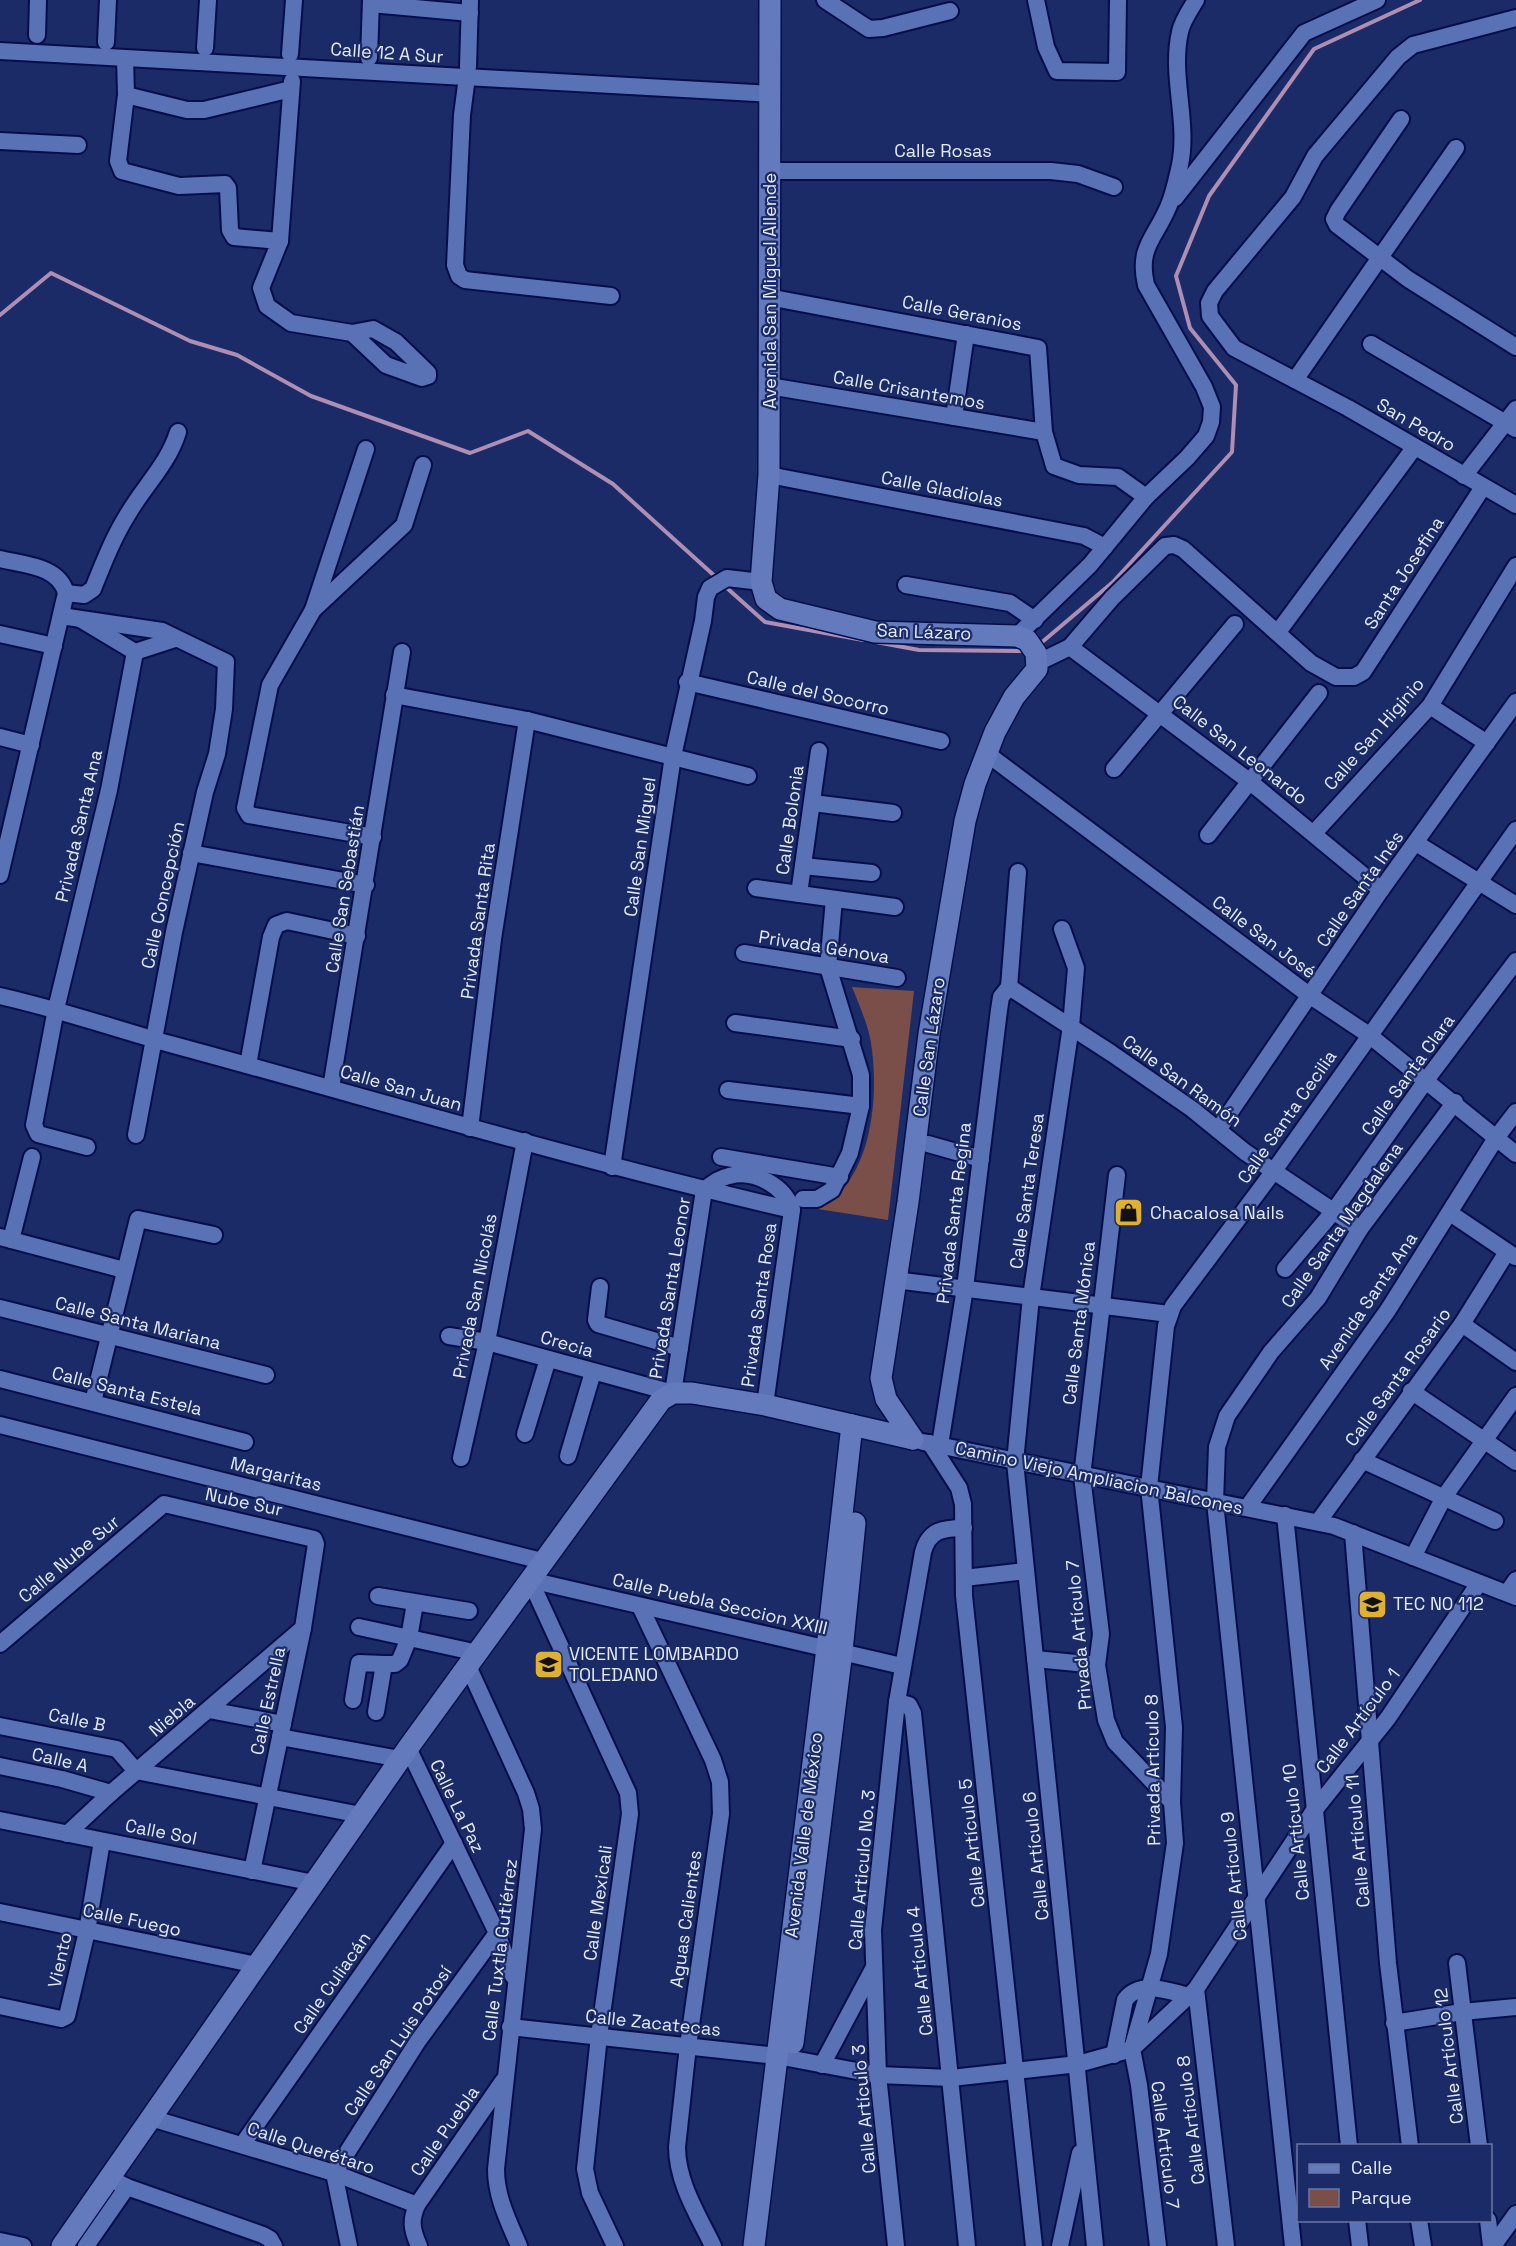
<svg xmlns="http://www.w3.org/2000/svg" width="1516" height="2246" font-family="'Space Grotesk',sans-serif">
	<rect width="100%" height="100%" fill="#1a2b68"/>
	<path fill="#7a4f49" d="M 852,987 L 914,991 L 888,1220 L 818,1209 C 828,1202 839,1195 846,1185 C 874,1149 878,1087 871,1043 C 868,1024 859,1005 852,987 Z"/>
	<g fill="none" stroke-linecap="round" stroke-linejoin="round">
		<g stroke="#af8eb4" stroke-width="4">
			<polyline points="0,315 51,273 190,341 237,355 311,396 470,453 528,431 613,484 718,579"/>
			<polyline points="728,589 765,622 863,640"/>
			<polyline points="876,642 919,650 1027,651"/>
			<polyline points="1041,643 1113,582 1232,452 1236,385 1190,328 1176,276 1209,196 1314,49 1420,0"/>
		</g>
		<defs>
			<g id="minor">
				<polyline points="825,0 869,29 883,28 950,11"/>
				<polyline points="1036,0 1046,47 1057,71 1117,72 1118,0"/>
				<polyline points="371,4 470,13"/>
				<polyline points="1516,18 1413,45 1398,57 1315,156 1293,197 1215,291 1209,303 1210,316 1234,348 1348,408 1516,505"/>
				<polyline points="37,35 38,0"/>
				<polyline points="106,42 108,0"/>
				<polyline points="205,48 208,0"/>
				<polyline points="0,51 772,94"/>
				<polyline points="290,54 294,0"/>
				<polyline points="125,58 126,95 187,110 204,110 291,89"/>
				<polyline points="369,58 371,0"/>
				<polyline points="468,67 470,0"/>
				<polyline points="467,77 462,115 455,265 459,276 465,280 611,296"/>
				<polyline points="126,95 118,161 122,171 179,186 225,184 228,188 230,230 234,237 280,241 261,288 267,306 291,323 352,333 386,365 422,378 428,376 428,373 396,342 373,329 352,333"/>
				<polyline points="1401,119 1338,211 1334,219 1337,225 1408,279 1516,347"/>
				<polyline points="0,141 78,145"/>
				<polyline points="771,171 1051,171 1078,174 1114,187"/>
				<polyline points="1175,198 1304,33 1377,0"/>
				<polyline points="280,241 292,81"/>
				<polyline points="768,297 1038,348 1044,432 1054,466 1079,475 1118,477 1146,497"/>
				<polyline points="1371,344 1516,429"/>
				<polyline points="1295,380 1456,148"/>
				<polyline points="769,386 1044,432"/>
				<polyline points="954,417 966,334"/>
				<polyline points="769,475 1084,536 1105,547"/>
				<polyline points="1464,476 1516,409"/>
				<path d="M 0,559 C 25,565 59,566 66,593 L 0,875"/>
				<polyline points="906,585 1010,603 1035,620"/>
				<path d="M 66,593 L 84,595 L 93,589 C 103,564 113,538 128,514 C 145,485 168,464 178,432"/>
				<polyline points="313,610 366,449"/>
				<polyline points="61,616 162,631 226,662 224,709 217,754 205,792 174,932 136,1135"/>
				<polyline points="80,619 135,652 175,639"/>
				<polyline points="1278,632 1414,448"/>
				<polyline points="0,634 54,646"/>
				<path d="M 1017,636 L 1090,565 L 1146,497 L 1187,458 L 1206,436 L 1211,422 L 1212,407 L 1204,387 L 1146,285 C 1137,246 1156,238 1169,205 C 1174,193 1177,178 1180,165 C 1189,121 1170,76 1180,32 C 1182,21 1190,10 1196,0"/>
				<polyline points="1070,647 1249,781 1381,890"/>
				<polyline points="1037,663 1070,647 1112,598 1165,546 1174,545 1183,549 1311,663 1336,677 1354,677 1363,672 1483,487"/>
				<polyline points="687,682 941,741"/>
				<polyline points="394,695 527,720 748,776"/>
				<polyline points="1430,706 1487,743"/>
				<polyline points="0,737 31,745"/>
				<polyline points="986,753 1309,995 1369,1035 1516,1154"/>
				<polyline points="1114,769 1235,624"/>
				<polyline points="813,803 893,813"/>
				<polyline points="1314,833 1430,706 1516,566"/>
				<polyline points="1208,835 1319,693"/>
				<polyline points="373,837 249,815 245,808 270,685 313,610 404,525 423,465"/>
				<polyline points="1416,843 1516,905"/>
				<polyline points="191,853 366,885"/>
				<polyline points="803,866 872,873"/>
				<polyline points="756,888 895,907"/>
				<polyline points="799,894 819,751"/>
				<polyline points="1062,929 1076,968 1071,1026 1031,1297 1015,1462 1095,2246"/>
				<polyline points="744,953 897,978"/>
				<polyline points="1009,987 1111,1053 1192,1109 1245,1152 1360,1229"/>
				<polyline points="1009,987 1018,872"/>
				<path d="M 0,996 C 58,1009 113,1028 170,1044 C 377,1100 583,1162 792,1210"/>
				<polyline points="735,1023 852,1039"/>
				<polyline points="248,1065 271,937 276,925 287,921 357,936"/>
				<polyline points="331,1088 402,652"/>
				<polyline points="728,1090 861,1106"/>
				<polyline points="470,1128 493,939 527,720"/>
				<polyline points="1218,1130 1381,890 1516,702"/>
				<polyline points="928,1144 981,1159"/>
				<polyline points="87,1147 38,1134 34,1125 56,1009 109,790 135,652"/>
				<polyline points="721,1157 840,1177"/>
				<polyline points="612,1167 673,756 703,621 706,597 710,588 727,578 761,582"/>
				<polyline points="1117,1175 1082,1476 1101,1634 1097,1665 1106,1720 1115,1742 1172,1802"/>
				<polyline points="803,1199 817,1199 832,1190 850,1153 861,1106 861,1075 828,967 834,899"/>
				<polyline points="1450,1213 1515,1257"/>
				<polyline points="0,1237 124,1270"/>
				<polyline points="11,1240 32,1157"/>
				<polyline points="1285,1269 1333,1212 1427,1079 1516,961"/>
				<polyline points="895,1280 1169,1314"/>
				<polyline points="600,1287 596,1320 598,1324 680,1348"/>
				<polyline points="0,1308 266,1375"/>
				<polyline points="1462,1324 1516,1362"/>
				<path d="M 449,1336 L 487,1342 L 673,1393 L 704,1190 C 712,1184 719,1178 729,1176 C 754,1169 785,1186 792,1210 L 765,1405"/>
				<polyline points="0,1379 245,1442"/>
				<polyline points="1411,1391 1516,1462"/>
				<polyline points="93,1402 138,1219 214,1235"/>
				<polyline points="0,1425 542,1561"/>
				<polyline points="525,1434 548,1359"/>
				<polyline points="923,1442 1334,1526 1516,1597"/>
				<polyline points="930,1443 959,1488 963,1504 964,1596 1034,2246"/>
				<polyline points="940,1445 965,1288 999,1010 1001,997 1009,987"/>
				<polyline points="568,1456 593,1372"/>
				<polyline points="461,1458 487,1342 525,1141"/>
				<polyline points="1362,1460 1495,1521"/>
				<polyline points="1247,1508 1388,1310 1496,1138 1516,1112"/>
				<polyline points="1285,1515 1349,2146"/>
				<polyline points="1318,1522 1462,1324 1507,1252"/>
				<polyline points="1353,1533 1388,1963 1410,2146"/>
				<polyline points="1413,1557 1444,1497 1516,1396"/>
				<polyline points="964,1578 1026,1571"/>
				<polyline points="530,1580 628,1793 630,1814 599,2036 585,2169 590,2193 615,2246"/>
				<polyline points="530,1580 902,1666"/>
				<polyline points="1507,1593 1516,1580"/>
				<polyline points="378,1596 469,1611"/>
				<path d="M 640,1606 L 713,1760 L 720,1782 L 721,1814 L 688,2046 L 677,2147 C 677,2182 698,2215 713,2246"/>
				<polyline points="359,1627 478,1653"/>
				<polyline points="0,1644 164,1504 314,1539 316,1544 303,1628 252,1871"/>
				<polyline points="1035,1659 1097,1665"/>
				<path d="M 468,1666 L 526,1793 L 531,1809 L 533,1829 L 496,2169 C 496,2197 508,2220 519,2246"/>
				<polyline points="353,1700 359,1663 384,1664"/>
				<polyline points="897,1702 909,1705 913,1713 967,2246"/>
				<polyline points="209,1710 283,1724"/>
				<polyline points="376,1712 384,1664 395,1664 400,1660 409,1638 415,1603"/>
				<polyline points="0,1726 117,1749 136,1771 361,1815"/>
				<polyline points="280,1737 400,1759"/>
				<polyline points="408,1748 497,1933 513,1976"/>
				<polyline points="0,1766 62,1779 111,1793"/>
				<polyline points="0,1820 314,1883"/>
				<polyline points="67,1834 111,1793 303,1628"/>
				<polyline points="0,1912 257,1965"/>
				<polyline points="1457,1963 1479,2146"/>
				<polyline points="1196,1989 1226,2246"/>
				<polyline points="0,2006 61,2019 67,2016 87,1931 102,1841"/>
				<polyline points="1394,2023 1462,2012 1516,2007"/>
				<polyline points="510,2027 777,2056 878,2075 951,2078 1078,2064 1132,2049 1196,1989 1313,1812 1388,1718 1479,1583"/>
				<path d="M 1114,2055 L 1125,2000 C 1140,1979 1170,1992 1190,1996"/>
				<polyline points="822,2065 873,1969"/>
				<polyline points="151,2118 334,2173 417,2205"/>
				<polyline points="242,2145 454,1843"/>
				<polyline points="109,2178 127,2187 263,2235 270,2239 274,2246"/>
				<polyline points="1357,2220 1360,2246"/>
				<polyline points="1419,2220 1423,2246"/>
				<polyline points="1488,2220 1491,2246"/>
				<polyline points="0,2241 23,2246"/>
				<polyline points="86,2246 127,2187"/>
				<polyline points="349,2246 334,2173 418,2041 497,1933"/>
				<path d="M 419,2246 C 412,2230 410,2221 417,2205 L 503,2081"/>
				<path d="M 896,2246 L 878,2075 L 873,1930 L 897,1702 L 923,1552 C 929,1530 943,1528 964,1528"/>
				<polyline points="1060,2246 1080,2153"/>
				<polyline points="1158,2246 1139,2085 1132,2049 1159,1954 1175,1843 1172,1802 1174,1727 1149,1487 1166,1326 1173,1306 1273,1172 1516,830"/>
				<polyline points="1293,2246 1215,1502 1217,1447 1227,1416 1271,1352 1318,1298 1360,1229 1455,1102"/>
				<polyline points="1493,2246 1516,2214"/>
			</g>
			<g id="major">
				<polyline points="770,0 769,475 761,582 766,599 780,609 875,632 1017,636 1027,640 1036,653 1037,669 1014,697 995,732 975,784 965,821 929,1034 908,1202 881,1378 886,1399 913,1439"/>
				<polyline points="793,2043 842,1651 855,1523"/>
				<polyline points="62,2246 408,1748 661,1400 673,1393 692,1393 765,1405 913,1439"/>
				<polyline points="754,2246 827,1648 852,1425"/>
			</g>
		</defs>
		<use href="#minor" stroke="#060e4a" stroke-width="20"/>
		<use href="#major" stroke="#060e4a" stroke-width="24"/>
		<use href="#minor" stroke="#5971b5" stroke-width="16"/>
		<use href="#major" stroke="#637bbc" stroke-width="21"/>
	</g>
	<defs>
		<symbol id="shop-square" viewBox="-11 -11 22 22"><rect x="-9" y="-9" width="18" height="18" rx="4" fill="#deb133" stroke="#1a2b68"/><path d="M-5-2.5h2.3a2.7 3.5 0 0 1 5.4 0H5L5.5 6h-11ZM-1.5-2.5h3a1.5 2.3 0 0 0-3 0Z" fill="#111"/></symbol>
		<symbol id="school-square" viewBox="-11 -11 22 22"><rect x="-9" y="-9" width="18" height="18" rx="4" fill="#deb133" stroke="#1a2b68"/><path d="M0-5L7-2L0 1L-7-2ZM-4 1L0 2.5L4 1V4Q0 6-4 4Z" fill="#111"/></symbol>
	</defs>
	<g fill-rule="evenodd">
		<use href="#shop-square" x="1112" y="1196" width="33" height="33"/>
		<use href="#school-square" x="1356" y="1588" width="33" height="33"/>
		<use href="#school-square" x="532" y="1648" width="33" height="33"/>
	</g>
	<g text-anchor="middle" stroke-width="4.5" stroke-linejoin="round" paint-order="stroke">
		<g font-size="18" fill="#e4eaf9" stroke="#1a2b68">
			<text transform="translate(387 53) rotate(4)" y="6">Calle 12 A Sur</text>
			<text x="943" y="157">Calle Rosas</text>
			<text transform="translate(770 291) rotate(-90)" y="6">Avenida San Miguel Allende</text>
			<text transform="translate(962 313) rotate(11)" y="6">Calle Geranios</text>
			<text transform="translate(909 390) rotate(10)" y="6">Calle Crisantemos</text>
			<text transform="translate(1416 425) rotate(30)" y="6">San Pedro</text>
			<text transform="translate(942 489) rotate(11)" y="6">Calle Gladiolas</text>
			<text transform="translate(1404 573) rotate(-57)" y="6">Santa Josefina</text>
			<text transform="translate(924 632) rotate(2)" y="6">San Lázaro</text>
			<text transform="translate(818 693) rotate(13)" y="6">Calle del Socorro</text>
			<text transform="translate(1374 734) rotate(-49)" y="6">Calle San Higinio</text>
			<text transform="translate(1240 750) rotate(38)" y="6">Calle San Leonardo</text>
			<text transform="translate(790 820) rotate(-82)" y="6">Calle Bolonia</text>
			<text transform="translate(79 826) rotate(-77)" y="6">Privada Santa Ana</text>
			<text transform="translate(640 847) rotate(-82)" y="6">Calle San Miguel</text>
			<text transform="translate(345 889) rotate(-81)" y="6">Calle San Sebastián</text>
			<text transform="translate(1360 889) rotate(-55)" y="6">Calle Santa Inés</text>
			<text transform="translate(163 895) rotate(-78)" y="6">Calle Concepción</text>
			<text transform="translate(478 921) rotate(-82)" y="6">Privada Santa Rita</text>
			<text transform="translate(1264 937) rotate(37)" y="6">Calle San José</text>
			<text transform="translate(824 947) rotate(9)" y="6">Privada Génova</text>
			<text transform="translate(929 1047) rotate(-82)" y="6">Calle San Lázaro</text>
			<text transform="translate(1408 1075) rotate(-54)" y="6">Calle Santa Clara</text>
			<text transform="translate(1182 1081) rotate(36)" y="6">Calle San Ramón</text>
			<text transform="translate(401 1088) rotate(16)" y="6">Calle San Juan</text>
			<text transform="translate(1287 1117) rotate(-55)" y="6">Calle Santa Cecilia</text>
			<text transform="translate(1027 1191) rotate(-82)" y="6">Calle Santa Teresa</text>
			<text transform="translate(954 1213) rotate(-83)" y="6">Privada Santa Regina</text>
			<text transform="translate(1342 1225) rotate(-55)" y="6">Calle Santa Magdalena</text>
			<text transform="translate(670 1288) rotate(-81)" y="6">Privada Santa Leonor</text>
			<text transform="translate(475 1296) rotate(-79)" y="6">Privada San Nicolás</text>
			<text transform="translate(1368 1301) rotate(-56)" y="6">Avenida Santa Ana</text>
			<text transform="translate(759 1305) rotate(-82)" y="6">Privada Santa Rosa</text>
			<text transform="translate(138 1323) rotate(14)" y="6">Calle Santa Mariana</text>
			<text transform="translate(1079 1323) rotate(-83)" y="6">Calle Santa Mónica</text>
			<text transform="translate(567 1344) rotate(16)" y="6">Crecia</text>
			<text transform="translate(1398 1377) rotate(-54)" y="6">Calle Santa Rosario</text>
			<text transform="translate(127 1391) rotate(14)" y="6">Calle Santa Estela</text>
			<text transform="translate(276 1474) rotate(14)" y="6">Margaritas</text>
			<text transform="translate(1099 1478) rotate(12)" y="6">Camino Viejo Ampliacion Balcones</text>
			<text transform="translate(244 1502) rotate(12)" y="6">Nube Sur</text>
			<text transform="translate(69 1559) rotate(-40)" y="6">Calle Nube Sur</text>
			<text transform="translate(720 1604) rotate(13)" y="6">Calle Puebla Seccion XXIII</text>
			<text transform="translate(1079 1635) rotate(-95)" y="6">Privada Artículo 7</text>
			<text transform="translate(268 1701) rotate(-78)" y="6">Calle Estrella</text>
			<text transform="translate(172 1716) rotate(-40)" y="6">Niebla</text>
			<text transform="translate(77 1720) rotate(11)" y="6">Calle B</text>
			<text transform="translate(1358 1721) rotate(-53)" y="6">Calle Artículo 1</text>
			<text transform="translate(60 1760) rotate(13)" y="6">Calle A</text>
			<text transform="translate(1153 1770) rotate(-91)" y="6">Privada Artículo 8</text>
			<text transform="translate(457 1806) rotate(64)" y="6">Calle La Paz</text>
			<text transform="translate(161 1832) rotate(11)" y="6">Calle Sol</text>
			<text transform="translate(1296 1832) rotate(-96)" y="6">Calle Artículo 10</text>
			<text transform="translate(804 1835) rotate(-83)" y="6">Avenida Valle de México</text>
			<text transform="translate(1358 1841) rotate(-95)" y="6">Calle Artículo 11</text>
			<text transform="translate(972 1843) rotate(-96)" y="6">Calle Artículo 5</text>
			<text transform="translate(1036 1856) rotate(-96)" y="6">Calle Artículo 6</text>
			<text transform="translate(862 1870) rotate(-85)" y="6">Calle Articulo No. 3</text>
			<text transform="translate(1234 1876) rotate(-96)" y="6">Calle Artículo 9</text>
			<text transform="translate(598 1903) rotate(-82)" y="6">Calle Mexicali</text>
			<text transform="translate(686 1919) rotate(-82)" y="6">Aguas Calientes</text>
			<text transform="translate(132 1920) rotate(12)" y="6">Calle Fuego</text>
			<text transform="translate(500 1950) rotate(-83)" y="6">Calle Tuxtla Gutiérrez</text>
			<text transform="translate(60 1960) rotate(-78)" y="6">Viento</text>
			<text transform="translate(920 1971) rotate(-96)" y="6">Calle Artículo 4</text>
			<text transform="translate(332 1983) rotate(-55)" y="6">Calle Culiacán</text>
			<text transform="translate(653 2023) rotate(6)" y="6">Calle Zacatecas</text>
			<text transform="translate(398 2041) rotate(-56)" y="6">Calle San Luis Potosí</text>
			<text transform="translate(1449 2056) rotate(-97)" y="6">Calle Artículo 12</text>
			<text transform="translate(864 2109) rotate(-95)" y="6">Calle Artículo 3</text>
			<text transform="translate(1191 2120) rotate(-97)" y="6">Calle Artículo 8</text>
			<text transform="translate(445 2131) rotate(-55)" y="6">Calle Puebla</text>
			<text transform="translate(1165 2145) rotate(83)" y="6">Calle Artículo 7</text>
			<text transform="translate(311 2148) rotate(18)" y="6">Calle Querétaro</text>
		</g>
		<g font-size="18" fill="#e4eaf9" stroke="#1a2b68" text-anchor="start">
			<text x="1150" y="1219">Chacalosa Nails</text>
			<text x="1393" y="1610">TEC N0 112</text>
			<text x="569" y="1660">VICENTE LOMBARDO<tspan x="569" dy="21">TOLEDANO</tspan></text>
		</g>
	</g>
	<rect x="1297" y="2144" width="195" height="78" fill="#1a2b68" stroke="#6b77a2" stroke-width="1.5"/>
	<rect x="1309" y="2164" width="30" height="9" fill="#637bbc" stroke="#6b77a2" stroke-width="1.5"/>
	<text x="1351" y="2174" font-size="18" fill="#e4eaf9">Calle</text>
	<rect x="1309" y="2189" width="30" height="18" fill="#7a4f49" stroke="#6b77a2" stroke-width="1.5"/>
	<text x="1351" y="2204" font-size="18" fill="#e4eaf9">Parque</text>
</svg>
